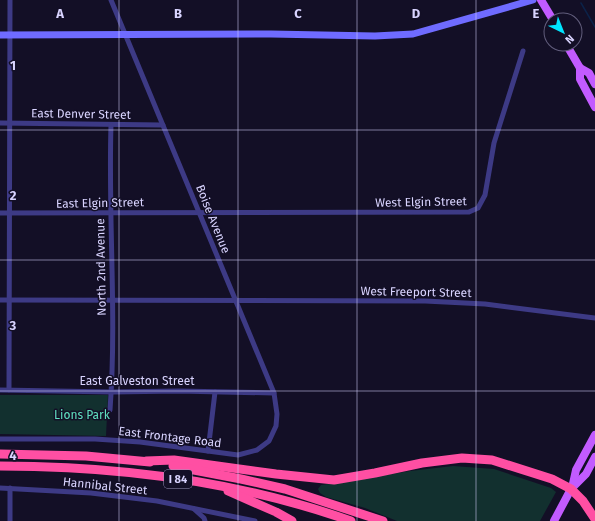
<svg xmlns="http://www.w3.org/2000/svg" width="595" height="521" font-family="'Fira Sans',sans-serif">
	<rect width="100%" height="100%" fill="#130f26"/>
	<g fill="#12302f">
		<polygon points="0,395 108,395 106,436 0,434"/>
		<polygon points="453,466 494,469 551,488 556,492 540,521 397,521 365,508 326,497 320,493 318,489 321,485 410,471"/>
	</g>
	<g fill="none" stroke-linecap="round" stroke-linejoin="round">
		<polyline stroke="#0c2248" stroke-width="1.5" points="581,3 595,27"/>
		<g stroke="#3d3a85" stroke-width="5">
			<polyline points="0,123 163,125"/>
			<polyline points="0,213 469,212 478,208 485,195 494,143 523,51"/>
			<polyline points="0,300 425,301 485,304 595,318"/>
			<polyline points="0,390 112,392 178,391 274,393"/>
			<polyline points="9,390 10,0"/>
			<path d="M 110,410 C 117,315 108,220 111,125"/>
			<polyline points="0,439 95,439 140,442 238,455 257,450 269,441 276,426 277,414 274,393 111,0"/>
			<polyline points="208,451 215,392"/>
			<polyline points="0,488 91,493 157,501 255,521"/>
			<polyline points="194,509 204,518 205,521"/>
			<polyline points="10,521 10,488"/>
		</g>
		<polyline stroke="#6f6bff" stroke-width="7" points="0,35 271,34 375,36 413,34 533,0"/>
		<g stroke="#c25bff" stroke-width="8">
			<polyline points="541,0 553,20"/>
			<polyline points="566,44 580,68 589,73 595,84"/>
			<polyline points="580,68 580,79 595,107"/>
			<polyline points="572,488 576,470 595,435"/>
			<polyline points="554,521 571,489 586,474 595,457"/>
		</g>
		<g stroke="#ff4fa3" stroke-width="9">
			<polyline points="0,454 86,456 150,462"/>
			<polyline points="146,461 174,460 276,474 334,480 375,473 422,463 462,458 492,460 552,479 571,489 583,501 595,519"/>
			<path d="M 0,466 C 120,466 238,481 351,521"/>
			<polyline points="173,466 241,479 285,489 383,521"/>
			<polyline points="228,491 276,512 292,521"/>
		</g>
	</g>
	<path fill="none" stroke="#d9d4ff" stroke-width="1" stroke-opacity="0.55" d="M 119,0 L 119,521M 238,0 L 238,521M 357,0 L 357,521M 476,0 L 476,521M 0,130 L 595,130M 0,260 L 595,260M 0,391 L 595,391"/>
	<g text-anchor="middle" stroke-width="3" stroke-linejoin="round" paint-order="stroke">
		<rect fill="#130f26" stroke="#9e99be" stroke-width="1" x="164" y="470" width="28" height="18" rx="3"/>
		<g font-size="11" font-weight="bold" fill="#d9d4ff">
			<text x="178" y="483">I 84</text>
		</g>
		<g font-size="12" fill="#d9d4ff" stroke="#130f26">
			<text transform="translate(81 114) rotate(1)" y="4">East Denver Street</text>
			<text transform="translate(421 202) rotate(-1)" y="4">West Elgin Street</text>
			<text transform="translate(100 203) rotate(-1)" y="4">East Elgin Street</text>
			<text transform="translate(213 219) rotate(68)" y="4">Boise Avenue</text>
			<text transform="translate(101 267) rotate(-91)" y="4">North 2nd Avenue</text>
			<text transform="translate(416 292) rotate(1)" y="4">West Freeport Street</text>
			<text x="137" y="385">East Galveston Street</text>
			<text transform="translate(170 437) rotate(7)" y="4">East Frontage Road</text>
			<text transform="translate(105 486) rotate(6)" y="4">Hannibal Street</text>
		</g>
		<g font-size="12" fill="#5fe0c0" stroke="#130f26">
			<text x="82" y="419">Lions Park</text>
		</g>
	</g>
	<g font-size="13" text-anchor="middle" font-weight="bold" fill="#d9d4ff" stroke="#130f26" stroke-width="3" stroke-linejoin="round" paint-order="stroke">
		<text x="60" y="18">A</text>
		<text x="178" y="18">B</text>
		<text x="298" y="18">C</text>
		<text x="416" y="18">D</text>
		<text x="536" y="18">E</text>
		<text x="13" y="70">1</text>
		<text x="13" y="200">2</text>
		<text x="13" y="330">3</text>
		<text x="13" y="460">4</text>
	</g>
	<g transform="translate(563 32) rotate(137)"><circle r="19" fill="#130f26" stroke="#625e7d"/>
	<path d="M0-3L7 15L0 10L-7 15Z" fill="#00e5ff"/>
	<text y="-6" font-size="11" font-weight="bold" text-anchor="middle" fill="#d9d4ff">N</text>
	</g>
</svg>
